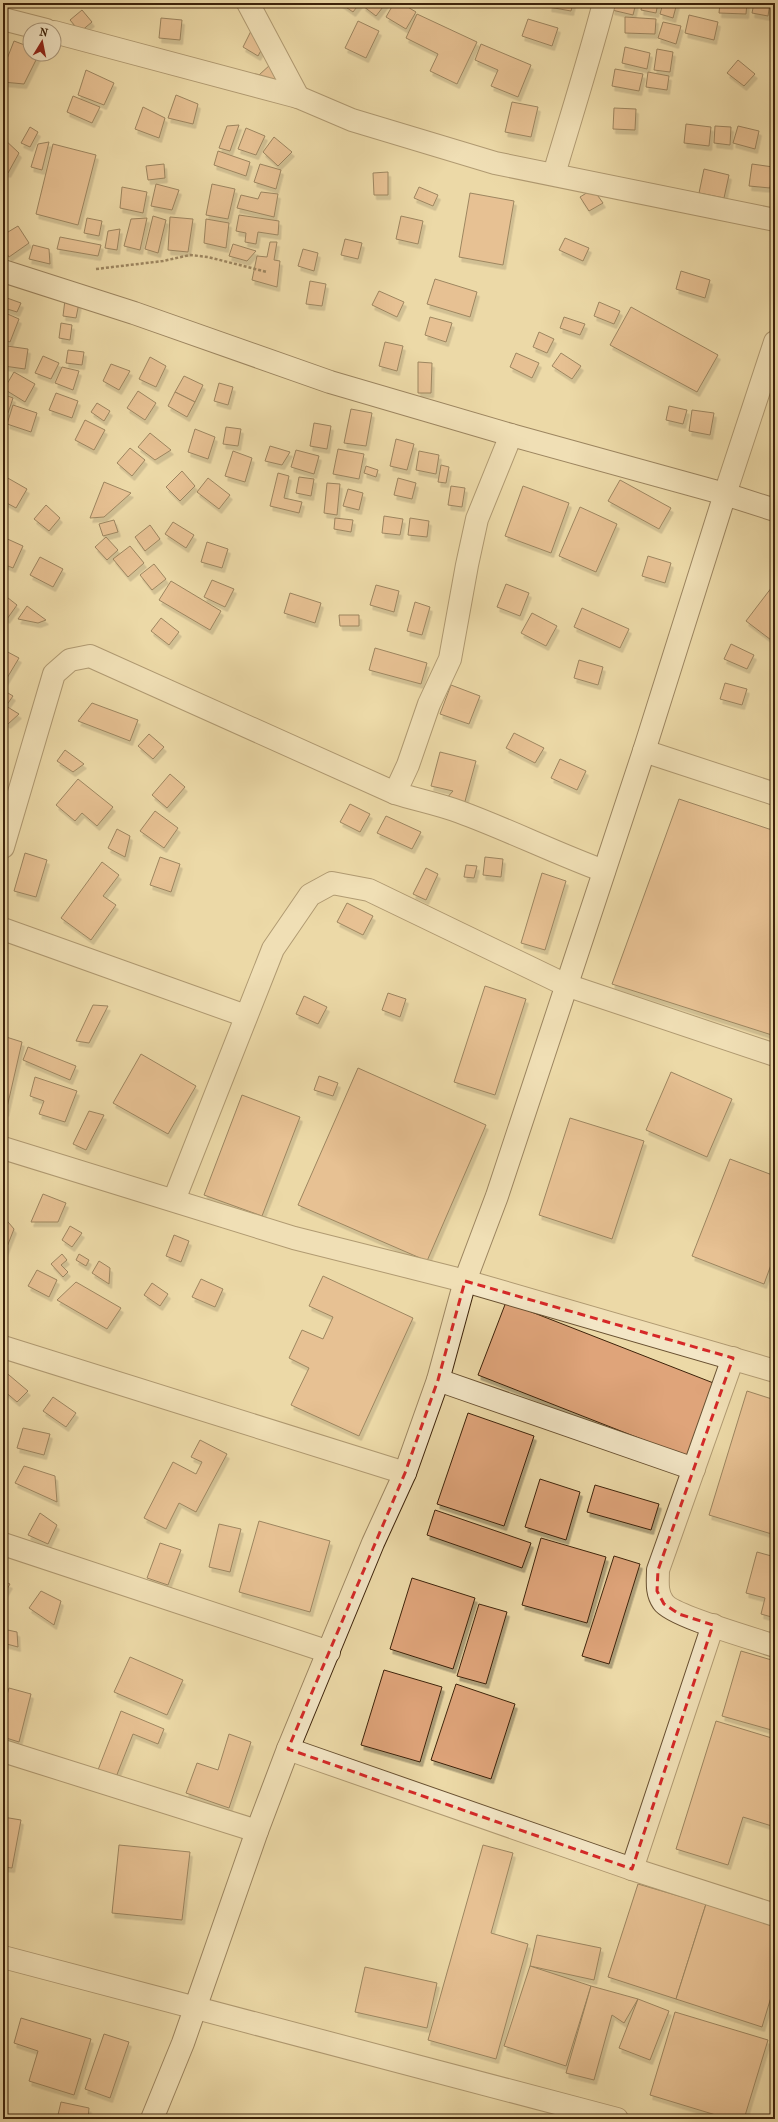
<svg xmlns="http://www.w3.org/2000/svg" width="778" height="2122" font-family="'IM FELL French Canon',serif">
	<defs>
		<filter id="shadow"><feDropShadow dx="2.5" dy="4.5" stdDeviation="0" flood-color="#0004"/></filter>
	</defs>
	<rect width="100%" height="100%" fill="#ecd9a7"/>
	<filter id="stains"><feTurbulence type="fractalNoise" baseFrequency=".005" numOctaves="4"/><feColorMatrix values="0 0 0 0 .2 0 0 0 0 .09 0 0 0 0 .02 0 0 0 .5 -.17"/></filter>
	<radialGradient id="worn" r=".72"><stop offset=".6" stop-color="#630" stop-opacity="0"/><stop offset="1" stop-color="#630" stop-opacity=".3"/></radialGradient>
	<g fill="#dfa47a" stroke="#3c220a" filter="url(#shadow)">
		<polygon points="340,3 360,3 353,12"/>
		<polygon points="365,3 386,3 376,16 363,6"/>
		<polygon points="394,3 401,3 416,12 406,29 386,17"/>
		<polygon points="550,3 573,3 571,11 549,7"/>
		<polygon points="613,3 636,3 633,15 612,10"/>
		<polygon points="642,3 658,3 656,13 641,10"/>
		<polygon points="663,3 677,3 673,18 660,14"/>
		<polygon points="720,3 747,3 746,14 719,13"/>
		<polygon points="754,3 770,3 768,16 752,13"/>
		<polygon points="82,10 92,22 80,32 70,20"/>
		<polygon points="417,14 477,42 457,84 430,71 438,54 406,38"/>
		<polygon points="689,15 718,22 714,40 685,33"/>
		<polygon points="625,17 656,19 655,34 625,33"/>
		<polygon points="161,18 182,20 180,40 159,38"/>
		<polygon points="528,19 558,28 552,46 522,36"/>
		<polygon points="358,21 379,31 366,58 345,48"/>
		<polygon points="663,22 681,26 676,44 658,38"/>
		<polygon points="252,29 264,45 258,56 243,47"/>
		<polygon points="14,41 30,47 30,54 39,54 24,84 3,82 3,69"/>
		<polygon points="481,44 531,65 518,97 491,86 498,70 475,60"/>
		<polygon points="625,47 650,53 647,69 622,63"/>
		<polygon points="657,49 673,52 670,72 654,70"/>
		<polygon points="738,60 755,74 744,86 727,73"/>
		<polygon points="271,64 282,86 259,75"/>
		<polygon points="615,69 643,74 639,91 612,86"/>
		<polygon points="86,70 114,83 104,105 78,95"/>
		<polygon points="648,72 669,76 667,90 646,87"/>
		<polygon points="176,95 198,104 193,124 168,118"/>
		<polygon points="73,96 100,107 92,123 67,112"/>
		<polygon points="512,102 538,107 531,137 505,132"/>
		<polygon points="143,107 165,118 159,138 135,129"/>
		<polygon points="614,108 636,109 635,130 613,129"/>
		<polygon points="686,124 711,127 709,146 684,143"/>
		<polygon points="239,125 230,151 219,148 227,126"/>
		<polygon points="715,126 731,127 730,145 714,143"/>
		<polygon points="738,126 759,131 755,149 733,143"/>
		<polygon points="30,127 38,132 30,147 21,143"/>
		<polygon points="246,128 265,136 256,155 238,149"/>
		<polygon points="274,137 292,152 278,166 263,152"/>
		<polygon points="3,138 19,153 8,173 3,171"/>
		<polygon points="49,142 42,170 31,167 38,144"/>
		<polygon points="53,144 96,155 78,225 36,214"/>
		<polygon points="218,151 250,162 246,176 214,165"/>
		<polygon points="164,164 165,178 148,180 146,166"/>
		<polygon points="260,164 281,170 276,189 254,182"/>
		<polygon points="752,164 773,167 770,188 749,186"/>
		<polygon points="704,169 729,175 724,198 699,193"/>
		<polygon points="388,172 388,195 374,195 373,173"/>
		<polygon points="156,184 179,190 172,210 151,206"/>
		<polygon points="212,184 235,189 228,219 206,215"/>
		<polygon points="122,187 147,192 143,213 120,208"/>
		<polygon points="419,187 438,195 433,206 414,198"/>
		<polygon points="593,189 603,203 589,211 580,197"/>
		<polygon points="261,192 278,194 274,217 237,208 241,195 258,199"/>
		<polygon points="470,193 514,201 503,265 459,257"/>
		<polygon points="239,215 279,221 278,235 258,232 256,244 245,242 246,233 236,231"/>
		<polygon points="153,216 166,220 158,253 145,249"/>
		<polygon points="401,216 423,221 418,244 396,239"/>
		<polygon points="170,217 193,219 188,252 168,250"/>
		<polygon points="87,218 102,221 99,236 84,233"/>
		<polygon points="147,218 140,250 124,246 131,219"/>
		<polygon points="206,219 229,223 226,248 204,243"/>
		<polygon points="18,226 29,243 9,257 3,248 3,235"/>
		<polygon points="120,229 117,250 105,248 108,231"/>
		<polygon points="60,237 101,245 98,256 57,249"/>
		<polygon points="565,238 589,248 583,261 559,250"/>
		<polygon points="345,239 362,243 358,259 341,255"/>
		<polygon points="270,242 277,242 274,260 280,261 277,287 252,280 257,256 267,257"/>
		<polygon points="233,244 256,251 247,261 229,256"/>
		<polygon points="33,245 49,249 50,264 29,259"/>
		<polygon points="303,249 318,253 314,271 298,266"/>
		<polygon points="681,271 710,280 705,298 676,289"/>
		<polygon points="435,279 477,292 470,317 427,304"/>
		<polygon points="310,281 326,284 322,306 306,304"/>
		<polygon points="379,291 404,302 397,317 372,305"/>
		<polygon points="7,298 21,303 17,312 4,308"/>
		<polygon points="65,300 79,303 76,318 63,316"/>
		<polygon points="599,302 620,311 614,324 594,316"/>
		<polygon points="631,307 718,355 697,392 610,345"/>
		<polygon points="3,312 19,319 10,342 3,339"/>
		<polygon points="430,317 452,323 446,342 425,335"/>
		<polygon points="564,317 585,324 580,335 560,328"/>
		<polygon points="61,323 72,325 70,340 59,338"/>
		<polygon points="539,332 554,339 547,353 533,347"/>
		<polygon points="385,342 403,346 397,371 379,366"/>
		<polygon points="7,346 28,349 25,369 4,366"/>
		<polygon points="68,350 84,352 82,365 66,363"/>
		<polygon points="516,353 539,363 532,378 510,367"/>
		<polygon points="561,353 581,366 572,379 552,366"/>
		<polygon points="43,356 59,363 51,379 35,373"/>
		<polygon points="150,357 166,366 156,387 139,379"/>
		<polygon points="418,362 432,363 431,393 418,393"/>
		<polygon points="111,364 130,371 119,390 103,381"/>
		<polygon points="62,367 79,371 73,390 55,383"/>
		<polygon points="14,372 35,384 25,402 4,389"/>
		<polygon points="184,376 203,385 195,402 175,392"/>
		<polygon points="219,383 233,387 228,405 214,401"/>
		<polygon points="138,391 156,403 145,420 127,408"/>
		<polygon points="175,392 195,402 187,417 168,406"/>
		<polygon points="56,393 78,401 72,418 49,410"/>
		<polygon points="3,394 13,398 8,413 3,411"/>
		<polygon points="97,403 110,411 104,421 91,412"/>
		<polygon points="13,405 37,413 31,432 7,424"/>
		<polygon points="669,406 687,410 683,424 666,420"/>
		<polygon points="351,409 372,413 366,446 344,443"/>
		<polygon points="692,410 714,413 710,435 689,431"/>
		<polygon points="85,420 105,430 94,450 75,440"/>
		<polygon points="314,423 331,426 327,449 310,446"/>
		<polygon points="226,427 241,429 238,446 223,444"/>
		<polygon points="195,429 215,437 208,459 188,452"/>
		<polygon points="150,433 171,450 155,460 138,447"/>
		<polygon points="396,439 414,444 407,470 390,466"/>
		<polygon points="270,446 290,452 282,465 265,461"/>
		<polygon points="130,448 145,460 132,476 117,463"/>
		<polygon points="338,449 364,454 359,479 333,474"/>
		<polygon points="296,450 319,456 314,474 291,467"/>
		<polygon points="233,451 252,458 245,482 225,476"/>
		<polygon points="419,451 439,455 436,474 416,470"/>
		<polygon points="441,465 449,467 446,483 438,482"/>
		<polygon points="366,466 378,470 376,477 364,473"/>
		<polygon points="182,471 195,486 180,501 166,487"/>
		<polygon points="278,473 289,476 284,498 302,502 299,513 270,506"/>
		<polygon points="6,477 27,489 16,508 3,501 3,482"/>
		<polygon points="299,477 314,479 311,496 296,493"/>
		<polygon points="208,478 230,495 219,509 197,492"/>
		<polygon points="398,478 416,483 412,499 394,495"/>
		<polygon points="620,480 671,508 659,529 608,501"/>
		<polygon points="104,482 131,493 104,517 90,518"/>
		<polygon points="327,483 340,484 337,515 324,513"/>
		<polygon points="451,486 465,488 462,507 448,505"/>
		<polygon points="523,486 569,503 551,553 505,536"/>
		<polygon points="348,489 363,493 359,510 343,506"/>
		<polygon points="46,505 60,518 49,531 34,519"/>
		<polygon points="580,507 617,524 596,572 559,556"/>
		<polygon points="384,516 403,519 400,535 382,533"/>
		<polygon points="335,518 353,520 351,532 334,529"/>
		<polygon points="410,518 429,521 427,537 408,535"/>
		<polygon points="114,520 118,532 103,536 99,524"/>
		<polygon points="173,522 194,535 186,548 165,534"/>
		<polygon points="150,525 160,539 145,551 135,537"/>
		<polygon points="3,537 23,546 13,568 3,564"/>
		<polygon points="106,537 118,550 107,560 95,547"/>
		<polygon points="207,542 228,549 222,568 201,562"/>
		<polygon points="130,546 144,563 128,577 113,559"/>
		<polygon points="648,556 671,563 665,583 642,576"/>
		<polygon points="40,557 63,569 53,587 30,575"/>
		<polygon points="154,564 166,579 152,590 140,575"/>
		<polygon points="212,580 234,589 225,607 204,597"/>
		<polygon points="171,581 221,611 210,630 159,600"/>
		<polygon points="775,583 775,643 746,621"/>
		<polygon points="506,584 529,593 520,616 497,607"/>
		<polygon points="376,585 399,591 394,612 370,605"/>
		<polygon points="290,593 321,603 315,623 284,613"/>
		<polygon points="3,594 17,605 7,619 3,616"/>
		<polygon points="415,602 430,607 422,635 407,631"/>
		<polygon points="27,606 46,620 38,623 18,619"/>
		<polygon points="582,608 629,629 620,648 574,627"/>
		<polygon points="532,613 557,626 546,646 521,633"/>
		<polygon points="339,615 359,615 359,626 340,626"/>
		<polygon points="161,618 179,632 169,645 151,631"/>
		<polygon points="731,644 754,655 747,669 724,659"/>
		<polygon points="375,648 427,663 421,684 369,670"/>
		<polygon points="4,650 19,658 4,683 3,682"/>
		<polygon points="579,660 603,667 598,685 574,678"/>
		<polygon points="725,683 747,689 742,705 720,699"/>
		<polygon points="451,685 480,696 469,724 440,714"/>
		<polygon points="3,690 13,696 6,706 19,714 8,724 3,721"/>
		<polygon points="92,703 138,720 130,741 78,721"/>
		<polygon points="514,733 544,748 535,763 506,748"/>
		<polygon points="149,734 164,747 153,759 138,746"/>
		<polygon points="65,750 84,764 73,772 57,761"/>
		<polygon points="440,752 476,761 464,805 445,800 453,791 431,786"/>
		<polygon points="560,759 586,771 577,790 551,778"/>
		<polygon points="170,774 185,787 167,808 152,795"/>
		<polygon points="78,779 113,807 97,826 82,813 75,821 56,805"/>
		<polygon points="679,799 775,831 775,1036 612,984"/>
		<polygon points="350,804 370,814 360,832 340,822"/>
		<polygon points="155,811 178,828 164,848 140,831"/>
		<polygon points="386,816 421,832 412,849 377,833"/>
		<polygon points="117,829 130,836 125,857 108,848"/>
		<polygon points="25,853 47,860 36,897 14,891"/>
		<polygon points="160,857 180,864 171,892 150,885"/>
		<polygon points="485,857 503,859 501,877 483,875"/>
		<polygon points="102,862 119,875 103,896 116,905 91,940 61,918"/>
		<polygon points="466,865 477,866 474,878 464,877"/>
		<polygon points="426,868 438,874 426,900 413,894"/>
		<polygon points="542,873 566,881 545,950 521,943"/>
		<polygon points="347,903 373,916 363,935 337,922"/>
		<polygon points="485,986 526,999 495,1095 454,1082"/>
		<polygon points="388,993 406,999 400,1017 382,1010"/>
		<polygon points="304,996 327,1007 318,1024 296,1014"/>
		<polygon points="93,1005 108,1006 89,1043 76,1041"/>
		<polygon points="3,1036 22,1042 6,1112 3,1111"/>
		<polygon points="28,1047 76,1066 70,1080 23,1060"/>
		<polygon points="141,1054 196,1086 168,1134 113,1103"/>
		<polygon points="358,1068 486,1125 427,1261 298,1205"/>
		<polygon points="671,1072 732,1099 707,1157 646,1130"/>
		<polygon points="319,1076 338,1083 333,1096 314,1090"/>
		<polygon points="35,1077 77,1091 65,1122 39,1114 44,1101 30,1096"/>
		<polygon points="242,1095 300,1117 262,1216 204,1195"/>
		<polygon points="89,1111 104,1115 86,1150 73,1144"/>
		<polygon points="570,1118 644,1141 612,1239 539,1215"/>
		<polygon points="730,1159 775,1176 775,1254 764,1284 692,1256"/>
		<polygon points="43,1194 66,1203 58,1222 31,1222"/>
		<polygon points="3,1216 14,1229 3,1257 3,1249 6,1246 3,1242"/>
		<polygon points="70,1226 82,1233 72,1247 62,1240"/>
		<polygon points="174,1235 189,1241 181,1262 166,1256"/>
		<polygon points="62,1254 67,1260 61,1265 68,1272 63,1277 51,1264"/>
		<polygon points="79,1254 89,1260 86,1266 76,1260"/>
		<polygon points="99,1261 110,1268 109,1284 92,1273"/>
		<polygon points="37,1270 57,1280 49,1297 28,1286"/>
		<polygon points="323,1276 413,1318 359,1436 291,1405 309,1368 289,1358 302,1330 323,1339 333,1317 309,1306"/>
		<polygon points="201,1279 223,1289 215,1307 192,1297"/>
		<polygon points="76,1282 121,1308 107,1329 57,1300"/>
		<polygon points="152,1283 168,1294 160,1306 144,1295"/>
		<polygon points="506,1302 716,1384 687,1457 478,1375"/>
		<polygon points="3,1370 28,1391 17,1402 3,1390"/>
		<polygon points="747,1391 775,1400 775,1535 709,1515"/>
		<polygon points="53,1397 76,1413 66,1427 43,1411"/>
		<polygon points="468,1413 534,1436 504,1526 437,1504"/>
		<polygon points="23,1428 50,1434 44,1455 17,1448"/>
		<polygon points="200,1440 227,1454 196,1512 179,1503 166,1529 144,1518 173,1462 196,1474 202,1462 191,1457"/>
		<polygon points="24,1466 55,1476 57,1502 15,1483"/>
		<polygon points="540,1479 580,1492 566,1540 525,1527"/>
		<polygon points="595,1485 659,1504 651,1530 587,1512"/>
		<polygon points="435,1510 531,1543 522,1568 427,1535"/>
		<polygon points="40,1513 57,1525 48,1544 28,1535"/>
		<polygon points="259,1521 330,1541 310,1612 239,1592"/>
		<polygon points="219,1524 241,1529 230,1572 209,1567"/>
		<polygon points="541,1538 606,1557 587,1623 522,1605"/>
		<polygon points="160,1543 181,1550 168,1585 147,1578"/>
		<polygon points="757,1552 775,1557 775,1618 761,1614 765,1598 746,1593"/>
		<polygon points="614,1556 640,1564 609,1664 582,1656"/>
		<polygon points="412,1578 475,1598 453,1669 390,1649"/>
		<polygon points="3,1581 10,1584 3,1596"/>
		<polygon points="41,1591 61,1601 54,1625 29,1608"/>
		<polygon points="479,1604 507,1612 486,1684 457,1676"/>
		<polygon points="3,1629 17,1632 18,1647 3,1643"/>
		<polygon points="741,1651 775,1661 775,1731 722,1716"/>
		<polygon points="130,1657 183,1680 167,1715 114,1692"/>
		<polygon points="384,1670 442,1687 420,1762 361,1745"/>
		<polygon points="456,1684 515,1704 491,1779 431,1760"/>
		<polygon points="9,1688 31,1694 19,1742 3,1737 3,1709"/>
		<polygon points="121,1711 164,1729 158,1744 133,1734 116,1777 98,1770"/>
		<polygon points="716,1721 775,1739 775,1827 743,1817 728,1865 676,1849"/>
		<polygon points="229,1734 251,1742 229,1808 186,1793 197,1763 218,1770"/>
		<polygon points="3,1817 21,1820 12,1868 3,1867"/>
		<polygon points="119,1845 190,1852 182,1920 112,1913"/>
		<polygon points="483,1845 513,1853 491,1933 528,1944 496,2059 428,2040"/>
		<polygon points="638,1884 706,1904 676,1999 608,1977"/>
		<polygon points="706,1904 775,1926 775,1984 762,2027 676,1999"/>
		<polygon points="537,1935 601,1948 594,1980 530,1966"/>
		<polygon points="530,1966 591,1986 566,2066 504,2046"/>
		<polygon points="365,1967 437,1983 427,2028 355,2012"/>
		<polygon points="591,1986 638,1999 624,2023 612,2015 594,2080 566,2073"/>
		<polygon points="638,1999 669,2011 650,2060 619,2048"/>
		<polygon points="675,2012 768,2040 744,2119 729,2119 650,2095"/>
		<polygon points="21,2018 91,2039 74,2095 29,2081 38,2051 14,2043"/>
		<polygon points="104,2034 129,2042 110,2098 85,2089"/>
		<polygon points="61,2102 89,2108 88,2119 57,2119"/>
	</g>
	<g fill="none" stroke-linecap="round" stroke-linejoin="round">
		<defs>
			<g id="street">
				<polyline points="248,3 298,97"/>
				<polyline points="3,19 46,30"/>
				<polyline points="54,32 298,97 352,120 495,163 775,220"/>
				<path d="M 554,174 C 571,117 589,60 604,3"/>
				<path d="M 511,435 L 477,519 L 467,565 L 450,659 L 429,704 L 408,765 L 395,793 C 417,800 439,804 460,812 C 509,830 555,853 604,871"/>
				<polyline points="725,494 775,342"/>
				<polyline points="644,751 775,794"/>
				<polyline points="3,847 54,674 70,660 90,656 395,793"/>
				<polyline points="3,929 246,1016"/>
				<polyline points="3,1148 294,1238 465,1281 775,1371"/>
				<polyline points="174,1200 273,949 310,895 332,883 369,890 566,985 775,1055"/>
				<polyline points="3,1347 405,1473"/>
				<path d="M 733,1358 L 658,1570 C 658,1581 656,1592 663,1602 C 672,1616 755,1639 775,1646"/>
				<polyline points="438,1380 694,1469"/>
				<polyline points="3,1544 329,1652"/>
				<polyline points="288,1749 632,1869 775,1915"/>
				<polyline points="3,1751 257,1831"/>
				<polyline points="632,1869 713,1625"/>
				<polyline points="3,1957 617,2119"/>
			</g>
			<g id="secondary">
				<polyline points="3,271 134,313 330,382 511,435 725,494"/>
				<polyline points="152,2119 183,2043 257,1831 288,1749 373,1543 405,1473 438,1380 465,1281 497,1196 644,751 725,494 775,510"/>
			</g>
		</defs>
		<use href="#street" stroke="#685031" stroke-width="24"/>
		<use href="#secondary" stroke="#3c220a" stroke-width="24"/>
		<polyline stroke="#3c220a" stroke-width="2.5" stroke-dasharray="3 2" stroke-linecap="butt" points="96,269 163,261 190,255 208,257 267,272"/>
		<use href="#street" stroke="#f3e6c6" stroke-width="22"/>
		<use href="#secondary" stroke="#f3e6c6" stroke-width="22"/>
	</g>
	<path d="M0 0H778V2122H0ZM 465,1281 L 733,1358 L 658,1570 L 657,1591 L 664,1604 L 679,1614 L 713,1625 L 632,1869 L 288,1749 L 405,1473 L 438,1380 Z" fill="#ecd9a7" fill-opacity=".55" fill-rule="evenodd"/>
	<path fill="none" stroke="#d62828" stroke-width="3" stroke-dasharray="8 5" stroke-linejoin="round" d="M 465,1281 L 733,1358 L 658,1570 L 657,1591 L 664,1604 L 679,1614 L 713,1625 L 632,1869 L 288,1749 L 405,1473 L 438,1380 Z"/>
	<rect width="778" height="2122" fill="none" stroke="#ecd9a7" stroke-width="16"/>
	<rect x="4" y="4" width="770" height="2114" fill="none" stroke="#3c220a" stroke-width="2"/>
	<rect x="8" y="8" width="762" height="2106" fill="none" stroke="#3c220a"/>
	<g transform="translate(42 42) rotate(10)"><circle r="19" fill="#f3e6c6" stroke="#aa987b"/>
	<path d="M0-3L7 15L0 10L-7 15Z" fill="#8f2418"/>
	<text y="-6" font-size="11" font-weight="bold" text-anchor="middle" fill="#3c220a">N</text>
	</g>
	<rect width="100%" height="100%" filter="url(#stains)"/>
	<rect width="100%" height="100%" fill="url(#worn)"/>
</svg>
